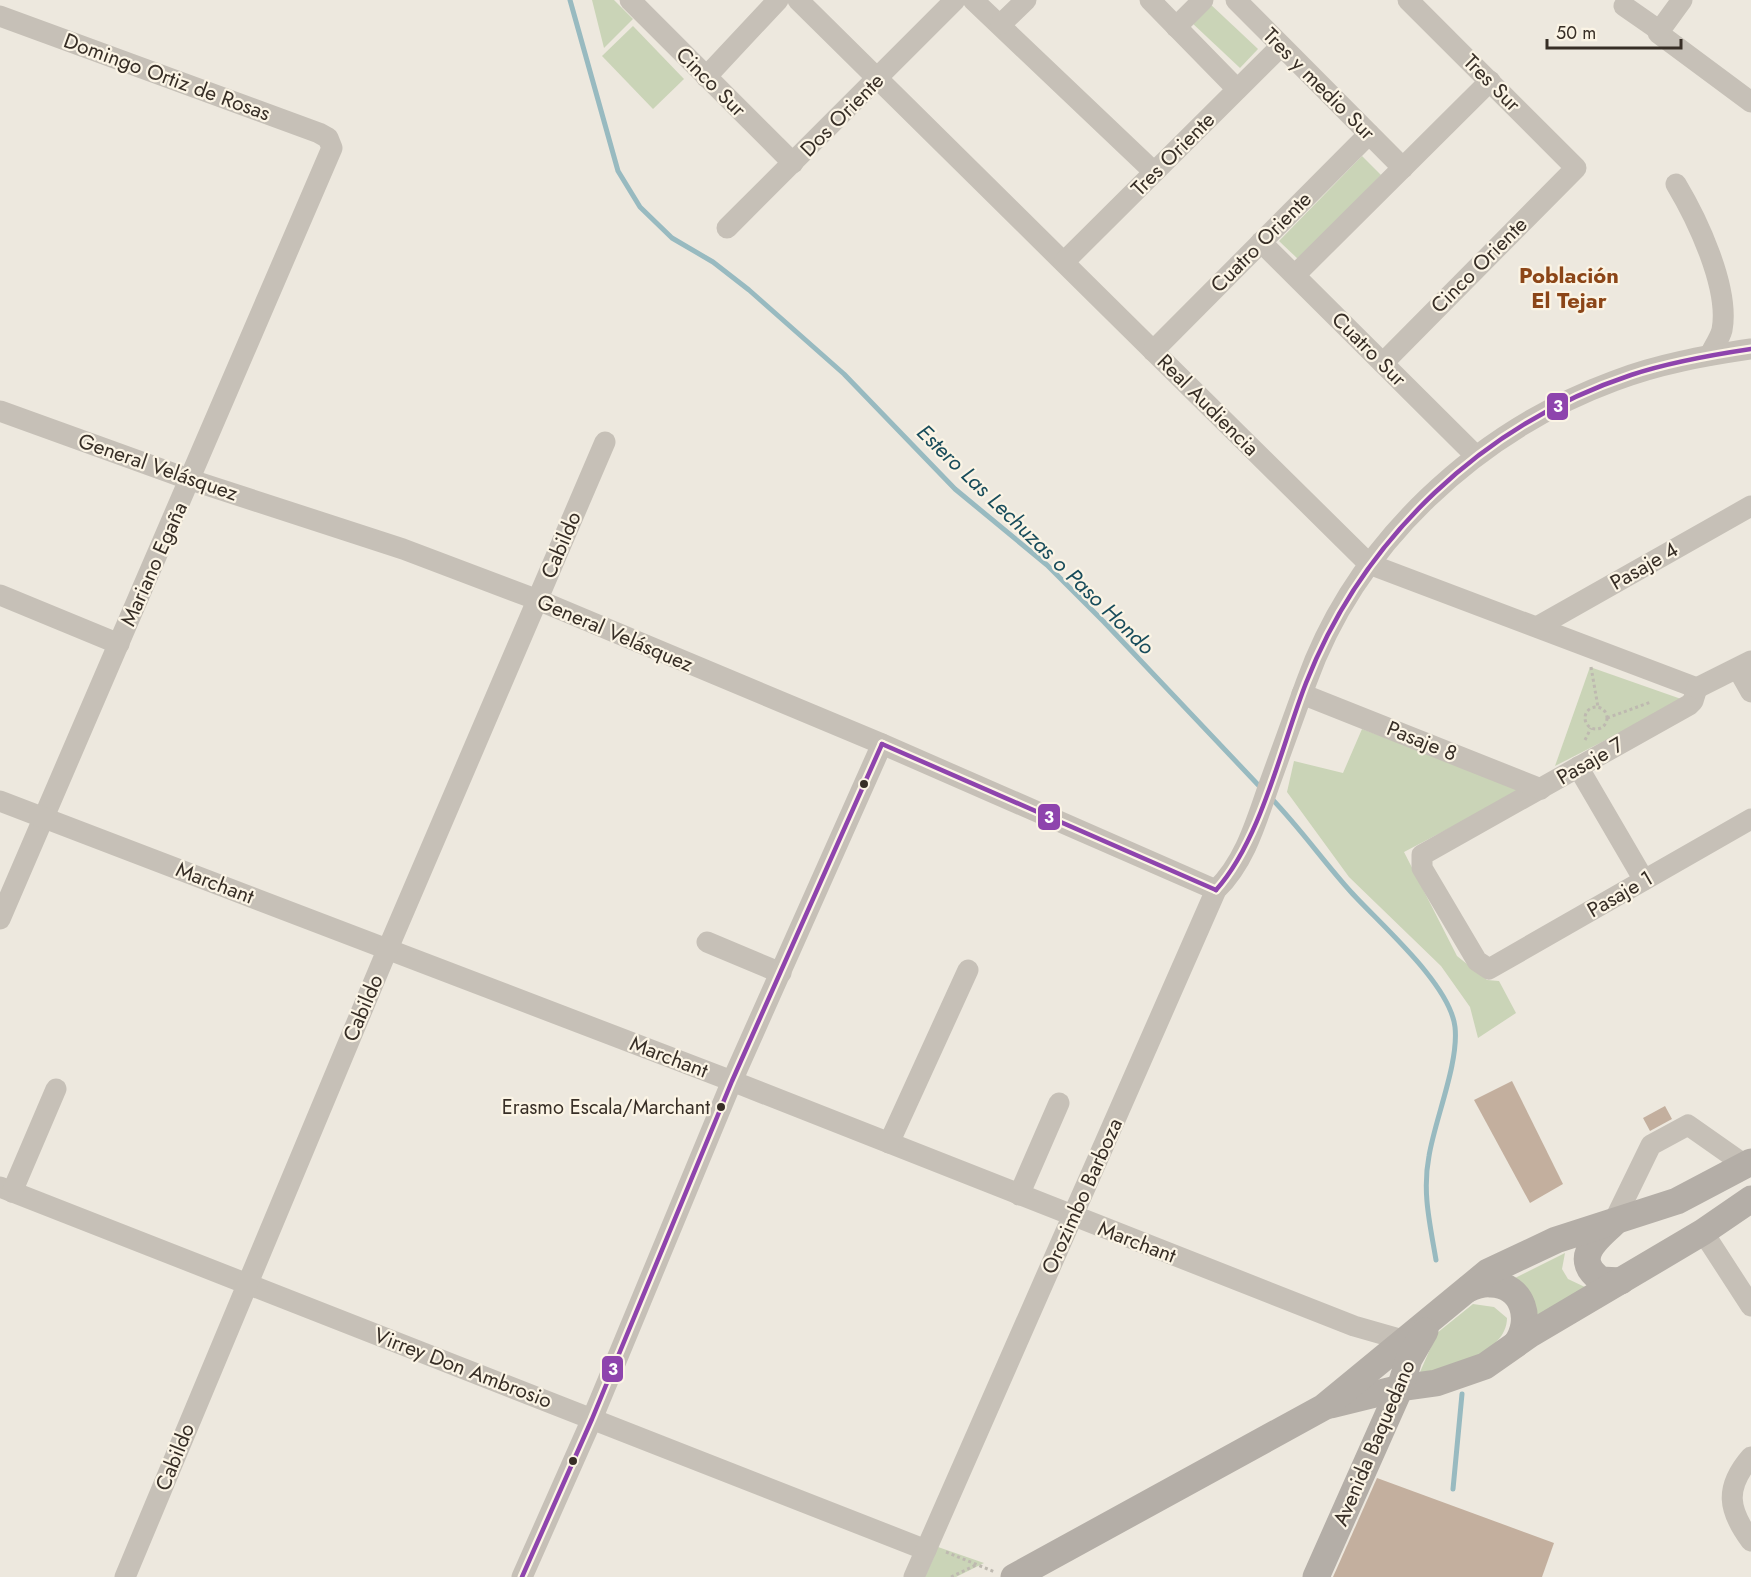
<svg xmlns="http://www.w3.org/2000/svg" width="1751" height="1577" font-family="Jost,sans-serif">
	<rect width="100%" height="100%" fill="#ede8de"/>
	<g fill="#cad4b7">
		<polygon points="592,0 614,0 633,19 604,48"/>
		<polygon points="1208,2 1258,49 1240,68 1190,21"/>
		<polygon points="633,26 684,79 653,109 602,56"/>
		<polygon points="1362,156 1381,175 1299,260 1279,241"/>
		<polygon points="1590,667 1684,700 1555,766"/>
		<polygon points="1362,729 1524,789 1404,852 1457,956 1487,980 1499,981 1516,1013 1478,1038 1470,1007 1441,966 1349,877 1287,792 1294,761 1343,773"/>
		<path d="M 1565,1253 L 1562,1269 L 1568,1279 L 1587,1288 L 1535,1317 C 1536,1292 1527,1291 1507,1282 Z"/>
		<path d="M 1473,1304 L 1494,1307 L 1507,1318 C 1507,1354 1445,1369 1417,1379 L 1437,1333 Z"/>
		<polygon points="938,1547 984,1563 956,1577 925,1577"/>
	</g>
	<g fill="none" stroke-linecap="round" stroke-linejoin="round">
		<g stroke="#98bac0" stroke-width="5">
			<polyline points="570,0 618,171 640,207 672,238 713,262 749,290 844,374 955,489 1047,565 1104,622 1263,790"/>
			<path d="M 1271,798 C 1300,828 1323,861 1351,892 C 1380,924 1450,984 1455,1027 C 1459,1063 1435,1119 1429,1156 C 1422,1192 1430,1224 1436,1260"/>
			<polyline points="1453,1489 1462,1394"/>
		</g>
	</g>
	<g fill="#c3af9e">
		<polygon points="1512,1081 1563,1184 1530,1203 1474,1100"/>
		<polygon points="1665,1106 1672,1119 1650,1131 1643,1118"/>
		<polygon points="1377,1478 1554,1543 1542,1577 1333,1577"/>
	</g>
	<g fill="none" stroke-linecap="round" stroke-linejoin="round">
		<g stroke="#beb9b0" stroke-width="3" stroke-dasharray="3 3" stroke-linecap="butt">
			<polyline points="1591,667 1598,707"/>
			<circle cx="1596" cy="718" r="11"/>
			<polyline points="1607,718 1651,702"/>
			<polyline points="1585,740 1591,728"/>
			<polyline points="946,1552 995,1572"/>
			<polyline points="951,1577 976,1565"/>
		</g>
		<g stroke="#c6c0b7" stroke-width="21">
			<polyline points="630,0 793,163"/>
			<polyline points="798,0 1369,564 1697,688"/>
			<polyline points="973,0 1154,172"/>
			<polyline points="1150,0 1237,89"/>
			<polyline points="1236,0 1403,168"/>
			<polyline points="1682,0 1658,33 1751,102"/>
			<polyline points="1624,6 1660,31"/>
			<polyline points="0,16 319,133 328,138 332,148 0,919"/>
			<polyline points="1001,24 1026,0"/>
			<polyline points="1176,27 1203,0"/>
			<polyline points="706,77 778,0"/>
			<path d="M 1676,184 C 1697,219 1730,288 1722,330 C 1720,338 1713,348 1710,355"/>
			<polyline points="727,228 955,0"/>
			<polyline points="1261,242 1476,456"/>
			<polyline points="1064,262 1281,46"/>
			<polyline points="1295,275 1490,81"/>
			<polyline points="1153,351 1369,134"/>
			<polyline points="1383,363 1576,168 1408,0"/>
			<polyline points="0,411 191,480 403,549 538,600 882,744 1216,890"/>
			<polyline points="0,595 119,644"/>
			<polyline points="1537,627 1751,506"/>
			<polyline points="1738,669 1751,692"/>
			<polyline points="1697,688 1693,701 1689,705 1422,855 1422,868 1477,961 1489,969 1751,819"/>
			<polyline points="1697,688 1751,661"/>
			<polyline points="1302,694 1541,789"/>
			<polyline points="1578,767 1644,880"/>
			<polyline points="0,801 732,1081 1354,1326 1403,1340"/>
			<polyline points="707,942 781,973"/>
			<polyline points="889,1143 968,970"/>
			<polyline points="0,1187 926,1550"/>
			<polyline points="12,1192 56,1089"/>
			<polyline points="1019,1195 1059,1103"/>
			<polyline points="1613,1223 1651,1145 1688,1125 1745,1165"/>
			<polyline points="1703,1232 1751,1306"/>
			<path d="M 1751,1457 C 1724,1488 1728,1510 1751,1541"/>
			<polyline points="125,1577 383,960 605,442"/>
			<polyline points="522,1577 592,1419 732,1081 882,744"/>
			<path d="M 914,1577 L 1216,890 C 1245,862 1256,822 1269,785 C 1281,751 1294,717 1306,683 C 1356,543 1476,432 1614,381 C 1658,364 1704,356 1751,349"/>
		</g>
		<g stroke="#b4aea7" stroke-width="27">
			<path d="M 1613,1224 C 1595,1240 1572,1259 1601,1280 L 1621,1281"/>
			<path d="M 1468,1289 C 1475,1286 1483,1283 1491,1284 C 1524,1285 1533,1321 1516,1344"/>
			<polyline points="1331,1405 1400,1388 1436,1383 1485,1366 1529,1335 1703,1232 1751,1199"/>
			<polyline points="1014,1577 1324,1407 1488,1272 1556,1240 1677,1201 1751,1162"/>
			<polyline points="1316,1577 1400,1388 1409,1359 1425,1331"/>
		</g>
		<defs>
			<g id="bus-1">
				<polyline points="882,744 1216,890"/>
				<path d="M 1216,890 C 1261,840 1281,747 1306,683 C 1363,538 1483,424 1631,375 C 1670,362 1711,355 1751,349"/>
				<polyline points="522,1577 592,1419 732,1081 882,744"/>
			</g>
		</defs>
		<use href="#bus-1" stroke="#fbf4e5" stroke-width="9"/>
		<use href="#bus-1" stroke="#8e44ad" stroke-width="4.5"/>
	</g>
	<g fill="#372e26" stroke="#fbf4e5" stroke-width="2">
		<circle cx="864" cy="784" r="5"/>
		<circle cx="721" cy="1107" r="5"/>
		<circle cx="573" cy="1461" r="5"/>
	</g>
	<g text-anchor="middle" stroke-width="4.5" stroke-linejoin="round" paint-order="stroke">
		<g font-size="20" fill="#372e26" stroke="#fbf4e5" text-anchor="end">
			<text x="710" y="1114">Erasmo Escala/Marchant</text>
		</g>
		<g font-size="21" fill="#372e26" stroke="#fbf4e5">
			<text transform="translate(167 77) rotate(20)" y="7">Domingo Ortiz de Rosas</text>
			<text transform="translate(711 82) rotate(45)" y="7">Cinco Sur</text>
			<text transform="translate(1492 83) rotate(45)" y="7">Tres Sur</text>
			<text transform="translate(1319 84) rotate(45)" y="7">Tres y medio Sur</text>
			<text transform="translate(842 115) rotate(-45)" y="7">Dos Oriente</text>
			<text transform="translate(1173 154) rotate(-45)" y="7">Tres Oriente</text>
			<text transform="translate(1261 242) rotate(-45)" y="7">Cuatro Oriente</text>
			<text transform="translate(1479 265) rotate(-45)" y="7">Cinco Oriente</text>
			<text transform="translate(1369 349) rotate(45)" y="7">Cuatro Sur</text>
			<text transform="translate(1208 405) rotate(45)" y="7">Real Audiencia</text>
			<text transform="translate(158 467) rotate(19)" y="7">General Velásquez</text>
			<text transform="translate(561 545) rotate(-67)" y="7">Cabildo</text>
			<text transform="translate(154 564) rotate(-66)" y="7">Mariano Egaña</text>
			<text transform="translate(1644 566) rotate(-30)" y="7">Pasaje 4</text>
			<text transform="translate(615 633) rotate(23)" y="7">General Velásquez</text>
			<text transform="translate(1422 741) rotate(22)" y="7">Pasaje 8</text>
			<text transform="translate(1590 761) rotate(-30)" y="7">Pasaje 7</text>
			<text transform="translate(215 883) rotate(21)" y="7">Marchant</text>
			<text transform="translate(1620 894) rotate(-30)" y="7">Pasaje 1</text>
			<text transform="translate(363 1008) rotate(-67)" y="7">Cabildo</text>
			<text transform="translate(669 1057) rotate(21)" y="7">Marchant</text>
			<text transform="translate(1082 1196) rotate(-66)" y="7">Orozimbo Barboza</text>
			<text transform="translate(1137 1242) rotate(21)" y="7">Marchant</text>
			<text transform="translate(463 1368) rotate(21)" y="7">Virrey Don Ambrosio</text>
			<text transform="translate(1374 1443) rotate(-67)" y="7">Avenida Baquedano</text>
			<text transform="translate(175 1457) rotate(-68)" y="7">Cabildo</text>
		</g>
		<g font-size="22" font-weight="bold" fill="#8c4618" stroke="#fbf4e5">
			<text x="1569" y="283">Población<tspan x="1569" dy="25">El Tejar</tspan></text>
		</g>
		<g font-size="22" font-style="italic" fill="#184c5b" stroke="#fbf4e5">
			<text transform="translate(1036 539) rotate(44)" y="8">Estero Las Lechuzas o Paso Hondo</text>
		</g>
	</g>
	<g stroke="#fbf4e5" stroke-width="2">
		<rect x="1546" y="392" width="23" height="29" rx="6" fill="#8e44ad"/>
		<rect x="1037" y="803" width="24" height="28" rx="6" fill="#8e44ad"/>
		<rect x="601" y="1355" width="23" height="28" rx="6" fill="#8e44ad"/>
	</g>
	<g font-size="16" text-anchor="middle" font-weight="bold" fill="#fff">
		<text x="1558" y="412">3</text>
		<text x="1049" y="823">3</text>
		<text x="613" y="1375">3</text>
	</g>
	<path d="M1547 39v9h134v-9" fill="none" stroke="#372e26" stroke-width="3"/>
	<text x="1556" y="39" font-size="18" fill="#372e26" stroke="#fbf4e5" stroke-width="4.5" paint-order="stroke">50 m</text>
</svg>
